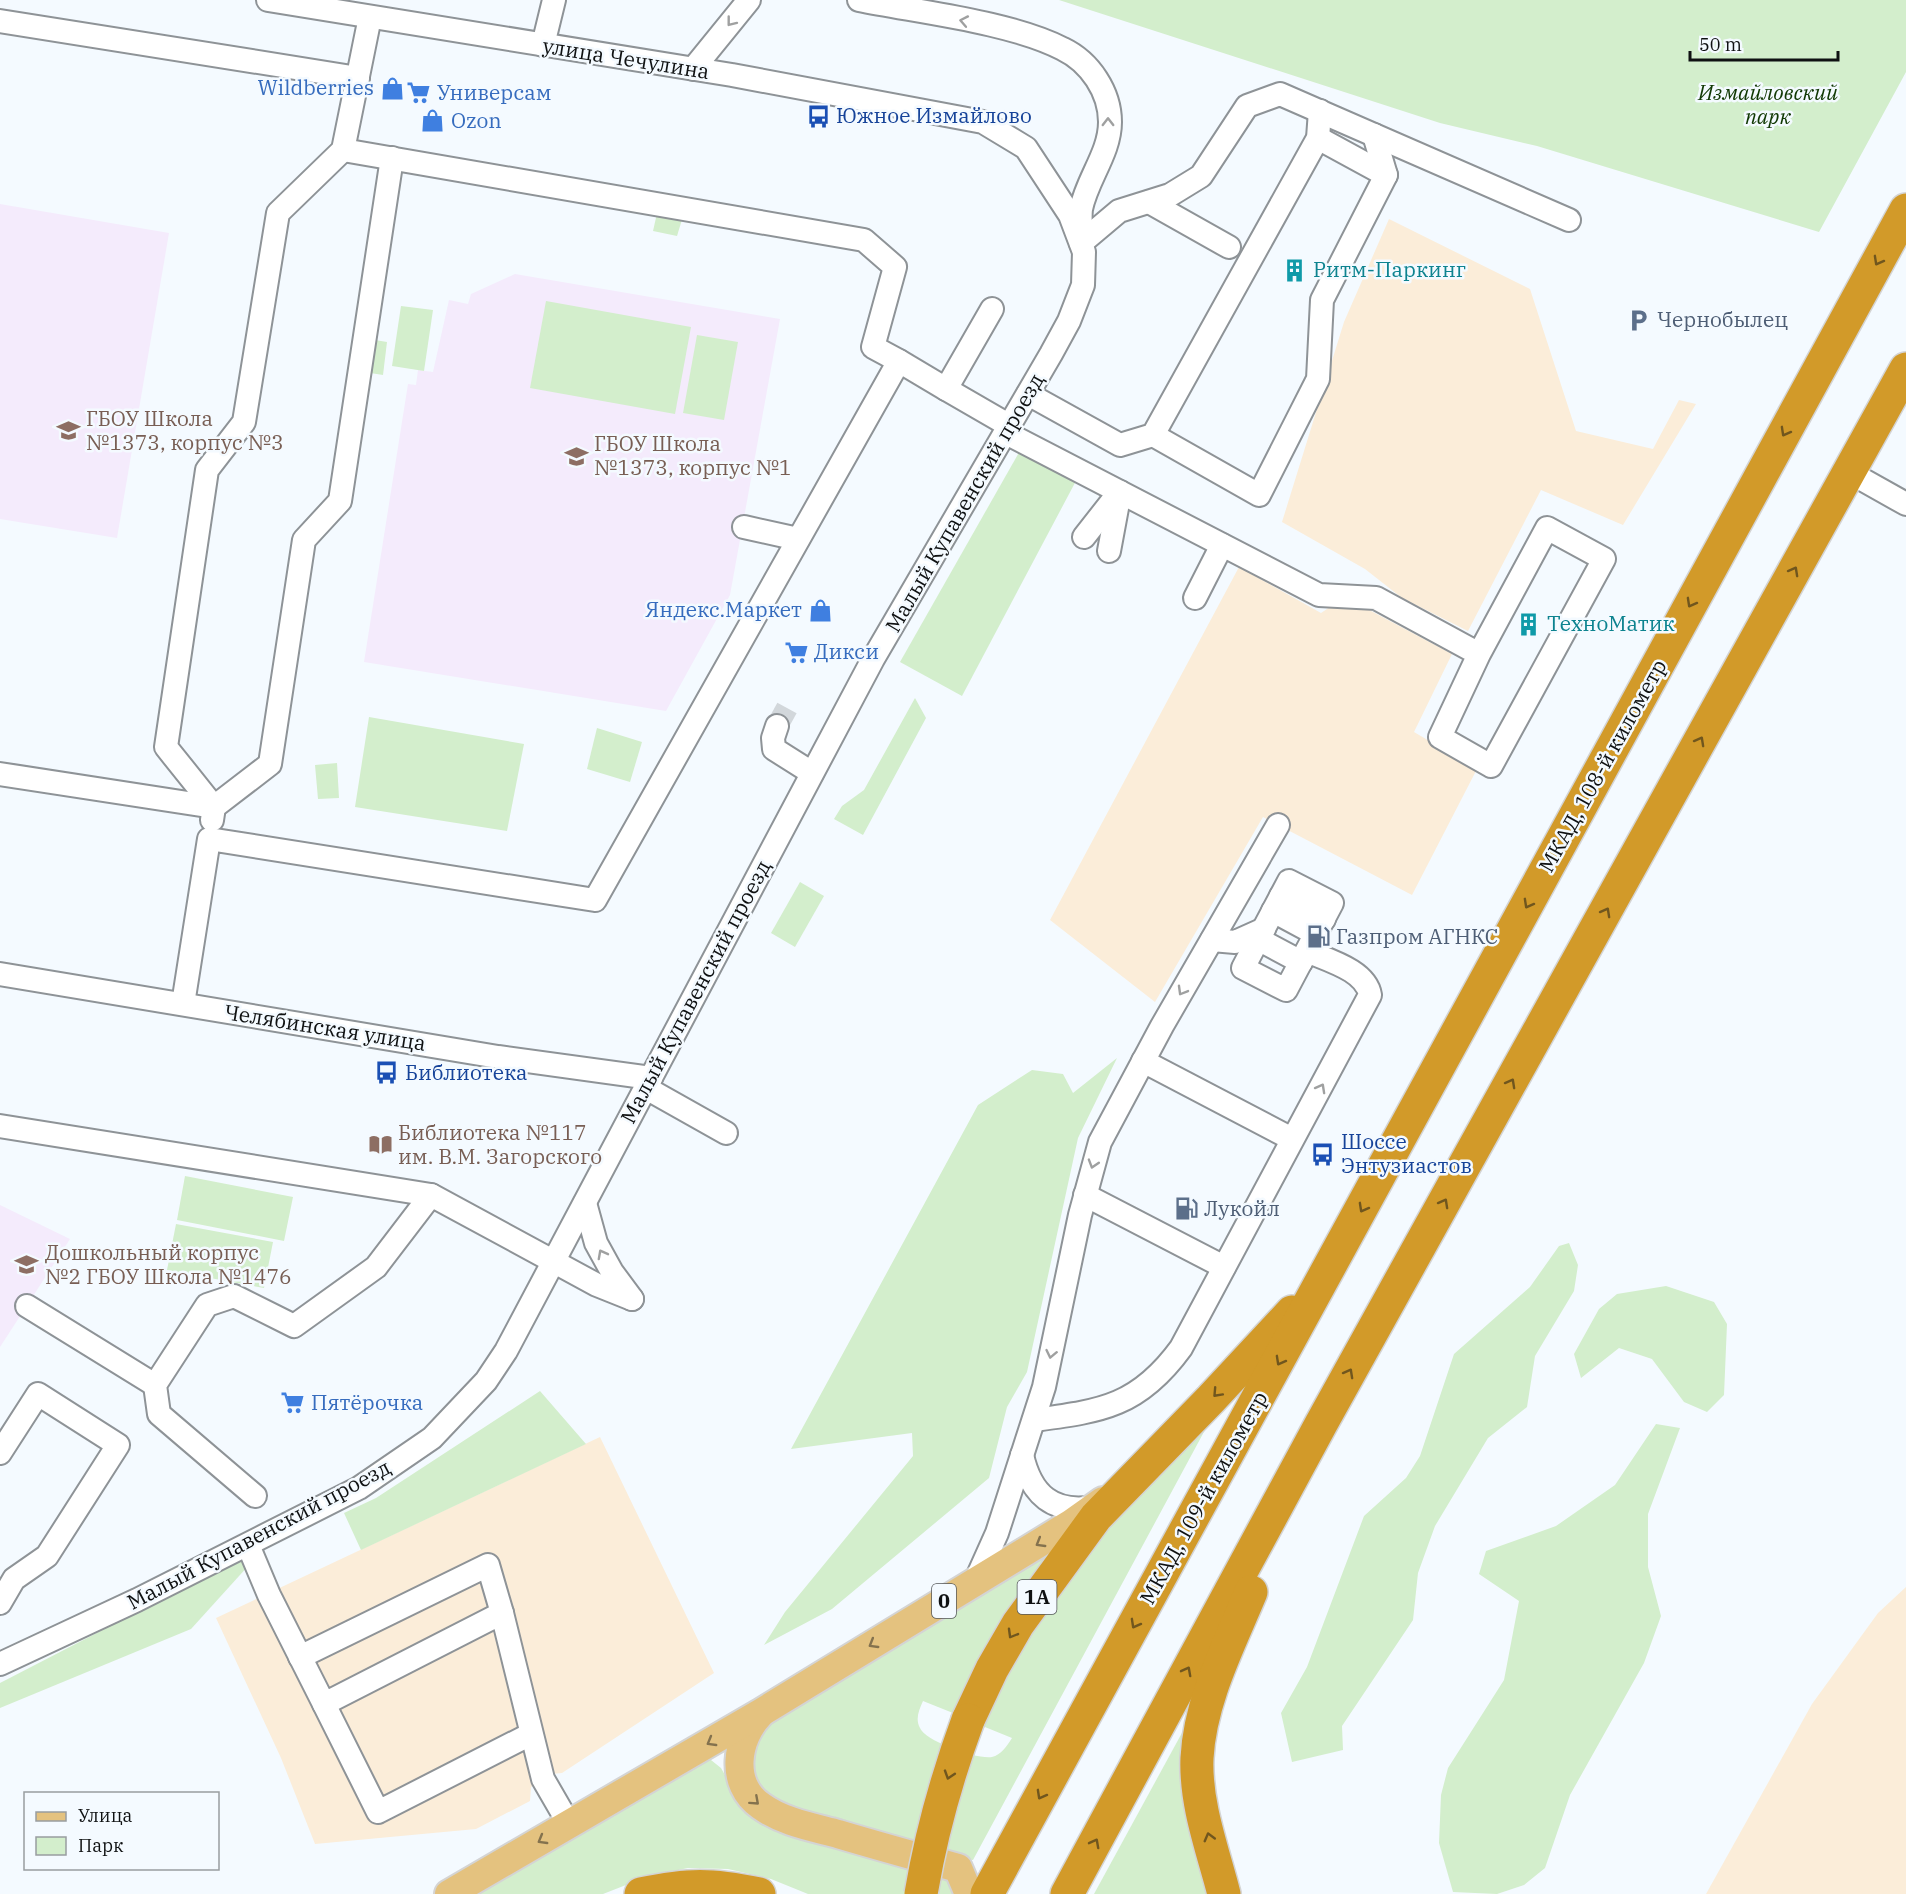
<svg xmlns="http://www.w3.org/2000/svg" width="1906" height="1894" font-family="'IBM Plex Serif',serif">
	<rect width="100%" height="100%" fill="#f4faff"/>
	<g fill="#fbedd9">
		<polygon points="1389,219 1530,289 1576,431 1653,449 1679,400 1696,404 1623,525 1541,490 1468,631 1402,598 1365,569 1282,522 1344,322"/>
		<polygon points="1239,567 1321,613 1336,603 1358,604 1452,654 1414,732 1477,769 1412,895 1263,817 1155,1002 1050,920"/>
		<polygon points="600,1437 714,1673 562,1773 552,1774 531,1787 530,1801 476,1829 315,1844 281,1758 216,1618"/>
		<polygon points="1906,1587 1906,1894 1706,1894 1812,1704 1878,1613"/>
	</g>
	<g fill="#f4ebfc">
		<polygon points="0,204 169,233 117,538 0,519"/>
		<polygon points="515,274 780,319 730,595 666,711 364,662 408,384 416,385 418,370 433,372 449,300 468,304 471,294"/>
		<polygon points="0,1205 70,1239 0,1347"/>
	</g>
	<g fill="#d3eecc">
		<polygon points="1059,0 1906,0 1906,72 1819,232 1537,146 1440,123"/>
		<polygon points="658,209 684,213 677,236 653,231"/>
		<polygon points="546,301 691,327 675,414 530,388"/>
		<polygon points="401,306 433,310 424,371 392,366"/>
		<polygon points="697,335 738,342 724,420 683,413"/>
		<polygon points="369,339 387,342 383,375 364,372"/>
		<polygon points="1021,449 1077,479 962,696 900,662"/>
		<polygon points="915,698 926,718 863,835 834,819 842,806 864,790"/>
		<polygon points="369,717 524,744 507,831 355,807"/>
		<polygon points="597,728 642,742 630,782 587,769"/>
		<polygon points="337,763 339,798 318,799 315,765"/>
		<polygon points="800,882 824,896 795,947 771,933"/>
		<polygon points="1117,1058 1078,1138 1027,1372 1007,1407 989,1478 832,1609 764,1645 785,1612 913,1456 912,1433 791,1449 978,1105 1032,1070 1063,1074 1073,1093"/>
		<polygon points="185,1176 293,1197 284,1241 177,1220"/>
		<polygon points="176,1224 273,1242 264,1288 167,1270"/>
		<polygon points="1569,1243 1578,1265 1574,1291 1535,1356 1527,1407 1488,1438 1435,1526 1418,1573 1413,1620 1342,1726 1343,1750 1292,1762 1281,1713 1307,1667 1364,1516 1406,1478 1420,1456 1454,1354 1530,1287 1559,1246"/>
		<polygon points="1666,1286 1714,1302 1727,1324 1724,1395 1707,1412 1684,1402 1652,1359 1619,1348 1581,1378 1574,1354 1599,1309 1617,1294"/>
		<polygon points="540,1391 586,1444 361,1550 344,1513 376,1498"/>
		<path d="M 1212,1417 L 973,1860 L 957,1858 L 788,1811 L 752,1784 L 751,1745 L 762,1724 L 1034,1560 L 1046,1556 C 1010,1607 979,1657 953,1713 L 923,1701 C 919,1710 915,1719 920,1728 C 925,1741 978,1760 992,1757 C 1001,1755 1007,1746 1012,1738 L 980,1725 C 996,1694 1010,1661 1029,1632 C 1079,1551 1145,1483 1212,1417 Z"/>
		<polygon points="1656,1424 1680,1428 1648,1514 1648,1567 1661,1616 1644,1663 1570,1795 1545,1868 1524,1885 1497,1894 1453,1892 1439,1843 1441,1795 1448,1768 1504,1680 1519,1601 1479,1574 1486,1551 1556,1526 1615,1485"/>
		<polygon points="244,1557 249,1565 191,1629 0,1708 0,1683"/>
		<polygon points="1189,1720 1208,1894 1094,1894"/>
		<polygon points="706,1756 721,1768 738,1798 952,1881 952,1894 808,1894 771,1879 728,1869 688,1868 649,1876 603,1894 466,1894"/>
	</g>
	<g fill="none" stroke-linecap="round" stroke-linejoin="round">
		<polyline stroke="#d2d7db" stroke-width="22" stroke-dasharray="22 11" stroke-linecap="butt" points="777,726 787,708"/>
		<defs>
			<g id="minor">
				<path d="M 859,0 C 918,12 1011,22 1063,49 C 1090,62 1110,92 1110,122 C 1110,153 1087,179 1081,209 C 1080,217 1081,227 1081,236"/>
				<polyline points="0,21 358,78"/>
				<polyline points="543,45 554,0"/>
				<polyline points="693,69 749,0"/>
				<polyline points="1318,138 1386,175"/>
				<polyline points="1149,202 1229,247"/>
				<polyline points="1081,243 1119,211 1170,195 1201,176 1247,106 1280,94 1569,220"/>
				<polyline points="992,309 946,389 1010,426"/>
				<polyline points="899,361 946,389"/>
				<polyline points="1028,394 1120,445 1153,435 1318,138 1320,111"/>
				<polyline points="1006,433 1319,595 1376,598 1479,654 1547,528 1604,559 1491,766 1440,737 1479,654"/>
				<polyline points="1153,435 1259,495 1318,379 1322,300 1386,175 1374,135"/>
				<polyline points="1849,472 1906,504"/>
				<polyline points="744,527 798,539"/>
				<polyline points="1084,537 1117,495"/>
				<polyline points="1109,551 1120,492"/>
				<polyline points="1195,598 1222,545"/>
				<polyline points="777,726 773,738 774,749 812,773"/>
				<polyline points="0,774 214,807"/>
				<polyline points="214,807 166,747 207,470 244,422 278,213 343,150 370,17"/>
				<polyline points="212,820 214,807 270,764 304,540 340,501 392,158"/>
				<polygon points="1289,881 1332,903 1286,990 1243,968"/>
				<polyline points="1281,896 1324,919"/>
				<polyline points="1273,911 1316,934"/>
				<polyline points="1258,939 1301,962"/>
				<polyline points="1212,940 1235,942 1264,929"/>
				<polyline points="0,974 498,1057 651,1078"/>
				<polyline points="183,1004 209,839 595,900 899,361 873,347 895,267 864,240 343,150"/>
				<polyline points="1143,1061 1292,1139"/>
				<polyline points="646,1088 726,1133"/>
				<polyline points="0,1126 431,1195 597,1285 632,1299"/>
				<polyline points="1085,1195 1224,1267"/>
				<polyline points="585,1203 596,1243 612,1272 632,1299"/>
				<polyline points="27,1306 155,1385"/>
				<path d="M 1034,1420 C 1101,1411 1138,1407 1181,1348 L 1370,995 C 1366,970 1327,960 1307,951"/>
				<polyline points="0,1453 38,1394 118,1445 47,1556 14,1579 0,1603"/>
				<path d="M 1022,1455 C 1031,1495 1053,1514 1094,1507"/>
				<polyline points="255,1496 159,1414 155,1385 207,1305 234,1296 294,1326 376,1267 431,1195"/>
				<polyline points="248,1545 269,1595 324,1704 502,1613 543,1779 569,1824"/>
				<polyline points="975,1582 997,1533 1044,1387 1080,1215 1100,1142 1162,1026 1278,825"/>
				<polyline points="300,1657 488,1565 502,1613"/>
				<polyline points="0,1664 137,1600 359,1488 432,1438 486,1381 506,1351 873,659 1051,354 1069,321 1083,285 1084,252 1070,215 1026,148 983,122 732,75 268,0"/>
				<polyline points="324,1704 378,1812 531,1734"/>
			</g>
			<g id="major">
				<path d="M 760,1714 C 736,1739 729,1784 761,1806 C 783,1822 812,1827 838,1834 C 878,1846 918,1857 958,1868 L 969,1894"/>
				<polyline points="449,1894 762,1712 1072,1523 1103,1501"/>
			</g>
			<g id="highway">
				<polyline points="968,1720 992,1669 1018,1624 1096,1517 1211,1399 1292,1312"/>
				<path d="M 641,1894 C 689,1884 711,1884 759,1894"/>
				<polyline points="987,1894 1906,210"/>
				<polyline points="1067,1894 1321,1424 1906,369"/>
				<path d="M 1224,1894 C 1213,1851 1195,1804 1197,1758 C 1200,1700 1229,1645 1251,1592"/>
			</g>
		</defs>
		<use href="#minor" stroke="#8e9397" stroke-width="26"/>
		<use href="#major" stroke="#d4d4d4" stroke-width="32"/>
		<use href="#highway" stroke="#d4d4d4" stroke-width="36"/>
		<use href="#minor" stroke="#fff" stroke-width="22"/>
		<use href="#major" stroke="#e4c27f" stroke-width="28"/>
		<use href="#highway" stroke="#d29a29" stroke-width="33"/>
		<defs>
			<path id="highway-bridge" d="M 921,1894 C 931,1834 947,1777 968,1720"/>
		</defs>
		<use href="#highway-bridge" stroke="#d4d4d4" stroke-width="36" stroke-linecap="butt"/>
		<use href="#highway-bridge" stroke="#d29a29" stroke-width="33"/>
	</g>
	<defs><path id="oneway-chevron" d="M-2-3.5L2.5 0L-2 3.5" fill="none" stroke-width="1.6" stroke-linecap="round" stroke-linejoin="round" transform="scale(1.5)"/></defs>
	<g stroke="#9fa0a0">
		<use href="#oneway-chevron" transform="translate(964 21) rotate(-169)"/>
		<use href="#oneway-chevron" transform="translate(731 22) rotate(128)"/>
		<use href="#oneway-chevron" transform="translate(1108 122) rotate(-90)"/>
		<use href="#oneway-chevron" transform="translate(1182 991) rotate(120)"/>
		<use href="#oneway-chevron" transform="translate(1321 1088) rotate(-61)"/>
		<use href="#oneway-chevron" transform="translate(1093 1164) rotate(107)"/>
		<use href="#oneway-chevron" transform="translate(602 1254) rotate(-118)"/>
		<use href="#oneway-chevron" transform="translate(1051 1354) rotate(102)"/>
	</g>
	<g stroke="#70561e">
		<use href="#oneway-chevron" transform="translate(1878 261) rotate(119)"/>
		<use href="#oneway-chevron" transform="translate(1785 432) rotate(119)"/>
		<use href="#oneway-chevron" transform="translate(1794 571) rotate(-61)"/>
		<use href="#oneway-chevron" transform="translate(1691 603) rotate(119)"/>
		<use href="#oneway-chevron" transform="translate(1700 741) rotate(-61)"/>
		<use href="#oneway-chevron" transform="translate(1528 904) rotate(119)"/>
		<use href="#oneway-chevron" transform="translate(1606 912) rotate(-61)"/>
		<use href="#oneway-chevron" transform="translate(1511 1083) rotate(-61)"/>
		<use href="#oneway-chevron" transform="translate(1444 1203) rotate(-61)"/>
		<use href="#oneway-chevron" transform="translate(1363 1208) rotate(119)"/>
		<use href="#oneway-chevron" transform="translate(1280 1361) rotate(119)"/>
		<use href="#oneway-chevron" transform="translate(1349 1373) rotate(-61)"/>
		<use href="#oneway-chevron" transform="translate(1217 1393) rotate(133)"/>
		<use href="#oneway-chevron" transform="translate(1135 1624) rotate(119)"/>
		<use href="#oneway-chevron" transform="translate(1012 1634) rotate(120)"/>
		<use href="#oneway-chevron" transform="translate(1187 1671) rotate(-62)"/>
		<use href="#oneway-chevron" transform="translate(949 1775) rotate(108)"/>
		<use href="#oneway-chevron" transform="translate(1041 1795) rotate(119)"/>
		<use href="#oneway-chevron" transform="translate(1209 1837) rotate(-105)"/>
		<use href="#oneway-chevron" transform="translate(1095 1843) rotate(-62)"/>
	</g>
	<g stroke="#84724e">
		<use href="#oneway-chevron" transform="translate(1040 1543) rotate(149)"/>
		<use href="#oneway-chevron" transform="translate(873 1644) rotate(149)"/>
		<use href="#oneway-chevron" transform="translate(711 1742) rotate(150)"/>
		<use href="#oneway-chevron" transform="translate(755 1801) rotate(42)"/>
		<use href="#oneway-chevron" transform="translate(542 1840) rotate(150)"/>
	</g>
	<defs>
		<symbol id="shop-bare" viewBox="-9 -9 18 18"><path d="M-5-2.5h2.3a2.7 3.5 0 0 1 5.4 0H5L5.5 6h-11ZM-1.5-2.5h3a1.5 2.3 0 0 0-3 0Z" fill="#3f7fe0" stroke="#f4faff" stroke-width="2.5" paint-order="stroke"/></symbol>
		<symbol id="supermarket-bare" viewBox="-9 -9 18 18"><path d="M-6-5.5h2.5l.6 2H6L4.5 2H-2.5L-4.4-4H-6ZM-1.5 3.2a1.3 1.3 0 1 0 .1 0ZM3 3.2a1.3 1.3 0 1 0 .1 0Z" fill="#3f7fe0" stroke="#f4faff" stroke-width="2.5" paint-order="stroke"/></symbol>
		<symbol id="bus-bare" viewBox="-9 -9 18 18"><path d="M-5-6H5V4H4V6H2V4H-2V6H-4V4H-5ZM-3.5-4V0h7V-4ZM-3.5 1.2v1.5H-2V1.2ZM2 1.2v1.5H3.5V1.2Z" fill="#1a4fb4" stroke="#f4faff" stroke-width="2.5" paint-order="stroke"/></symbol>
		<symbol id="building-bare" viewBox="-9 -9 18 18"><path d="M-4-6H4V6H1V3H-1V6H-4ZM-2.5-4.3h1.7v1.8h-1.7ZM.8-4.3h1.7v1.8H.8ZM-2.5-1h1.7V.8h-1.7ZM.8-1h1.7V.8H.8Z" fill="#0f9aa8" stroke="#f4faff" stroke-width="2.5" paint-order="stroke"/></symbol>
		<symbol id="parking-bare" viewBox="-9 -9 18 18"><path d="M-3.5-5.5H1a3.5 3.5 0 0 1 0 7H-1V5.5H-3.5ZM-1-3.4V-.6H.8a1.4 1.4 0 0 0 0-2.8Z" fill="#5c6f8a" stroke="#f4faff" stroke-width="2.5" paint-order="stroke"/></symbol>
		<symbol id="school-bare" viewBox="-9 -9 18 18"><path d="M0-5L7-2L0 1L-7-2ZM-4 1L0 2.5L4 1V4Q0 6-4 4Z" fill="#8d6e63" stroke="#f4faff" stroke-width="2.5" paint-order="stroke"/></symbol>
		<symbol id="fuel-bare" viewBox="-9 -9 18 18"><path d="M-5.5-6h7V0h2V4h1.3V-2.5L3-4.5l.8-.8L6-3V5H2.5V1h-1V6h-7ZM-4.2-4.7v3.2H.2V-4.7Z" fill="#5c6f8a" stroke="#f4faff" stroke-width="2.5" paint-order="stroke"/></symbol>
		<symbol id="library-bare" viewBox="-9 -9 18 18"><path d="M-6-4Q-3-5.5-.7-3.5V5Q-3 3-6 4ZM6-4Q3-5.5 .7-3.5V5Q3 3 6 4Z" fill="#8d6e63" stroke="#f4faff" stroke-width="2.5" paint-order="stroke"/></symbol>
	</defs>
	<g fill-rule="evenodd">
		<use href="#shop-bare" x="376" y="72" width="33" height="33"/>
		<use href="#supermarket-bare" x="402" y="76" width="33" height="33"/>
		<use href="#bus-bare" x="802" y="100" width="33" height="33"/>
		<use href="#shop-bare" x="416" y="104" width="33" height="33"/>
		<use href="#building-bare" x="1278" y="254" width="33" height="33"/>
		<use href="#parking-bare" x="1622" y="304" width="33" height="33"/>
		<use href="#school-bare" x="52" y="414" width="33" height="33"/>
		<use href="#school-bare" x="560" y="440" width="33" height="33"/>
		<use href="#shop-bare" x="804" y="594" width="33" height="33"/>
		<use href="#building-bare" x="1512" y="608" width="33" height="33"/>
		<use href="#supermarket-bare" x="780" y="636" width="33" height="33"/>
		<use href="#fuel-bare" x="1302" y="920" width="33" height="33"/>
		<use href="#bus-bare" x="370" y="1056" width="33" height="33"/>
		<use href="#library-bare" x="364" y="1128" width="33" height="33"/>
		<use href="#bus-bare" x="1306" y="1138" width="33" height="33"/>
		<use href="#fuel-bare" x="1170" y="1192" width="33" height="33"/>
		<use href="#school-bare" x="10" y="1248" width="33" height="33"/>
		<use href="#supermarket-bare" x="276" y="1386" width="33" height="33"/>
	</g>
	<g text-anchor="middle" stroke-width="5" stroke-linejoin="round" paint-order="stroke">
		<g fill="#f4faff" stroke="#545759" stroke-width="1.5">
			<rect x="1017.5" y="1580" width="39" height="34" rx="4.5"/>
			<rect x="932" y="1584" width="24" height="34" rx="4.5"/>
		</g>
		<g font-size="20" font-weight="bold" fill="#0f1112">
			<text x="1037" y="1604">1A</text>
			<text x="944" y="1608">0</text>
		</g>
		<g font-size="21" fill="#0f1112" stroke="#f4faff">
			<text transform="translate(626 59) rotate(9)" y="7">улица Чечулина</text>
			<text transform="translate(965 503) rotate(-60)" y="7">Малый Купавенский проезд</text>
			<text transform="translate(1603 766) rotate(-61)" y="7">МКАД, 108-й километр</text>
			<text transform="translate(696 992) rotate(-62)" y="7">Малый Купавенский проезд</text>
			<text transform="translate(325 1028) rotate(9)" y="7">Челябинская улица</text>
			<text transform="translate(1204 1498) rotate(-61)" y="7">МКАД, 109-й километр</text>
			<text transform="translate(259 1535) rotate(-28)" y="7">Малый Купавенский проезд</text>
		</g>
		<g font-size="21" fill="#366cbe" stroke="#f4faff" text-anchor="start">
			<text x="374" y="95" text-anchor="end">Wildberries</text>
			<text x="437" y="100">Универсам</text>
			<text x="451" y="128">Ozon</text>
			<text x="802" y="617" text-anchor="end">Яндекс.Маркет</text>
			<text x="814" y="659">Дикси</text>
			<text x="311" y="1410">Пятёрочка</text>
		</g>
		<g font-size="21" font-style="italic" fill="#103803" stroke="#f4faff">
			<text x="1768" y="100">Измайловский<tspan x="1768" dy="24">парк</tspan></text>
		</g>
		<g font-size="21" fill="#164399" stroke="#f4faff" text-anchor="start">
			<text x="836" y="123">Южное Измайлово</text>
			<text x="405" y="1080">Библиотека</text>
			<text x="1341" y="1149">Шоссе<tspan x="1341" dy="24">Энтузиастов</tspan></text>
		</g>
		<g font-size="21" fill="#0d838f" stroke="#f4faff" text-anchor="start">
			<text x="1313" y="277">Ритм-Паркинг</text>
			<text x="1547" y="631">ТехноМатик</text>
		</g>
		<g font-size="21" fill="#4e5e75" stroke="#f4faff" text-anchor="start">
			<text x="1657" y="327">Чернобылец</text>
			<text x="1336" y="944">Газпром АГНКС</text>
			<text x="1204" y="1216">Лукойл</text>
		</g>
		<g font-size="21" fill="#785e54" stroke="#f4faff" text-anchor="start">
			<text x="86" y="426">ГБОУ Школа<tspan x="86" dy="24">№1373, корпус №3</tspan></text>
			<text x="594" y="451">ГБОУ Школа<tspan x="594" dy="24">№1373, корпус №1</tspan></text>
			<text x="398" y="1140">Библиотека №117<tspan x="398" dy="24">им. В.М. Загорского</tspan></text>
			<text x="45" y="1260">Дошкольный корпус<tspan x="45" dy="24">№2 ГБОУ Школа №1476</tspan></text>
		</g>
	</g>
	<rect x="24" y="1792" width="195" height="78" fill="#f4faff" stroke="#989da0" stroke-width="1.5"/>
	<rect x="36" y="1812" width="30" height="9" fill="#e4c27f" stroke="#989da0" stroke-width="1.5"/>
	<text x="78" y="1822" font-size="18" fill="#0f1112">Улица</text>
	<rect x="36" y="1837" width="30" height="18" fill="#d3eecc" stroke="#989da0" stroke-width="1.5"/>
	<text x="78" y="1852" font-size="18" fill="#0f1112">Парк</text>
	<path d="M1690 51v9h148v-9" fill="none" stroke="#0f1112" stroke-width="3"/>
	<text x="1699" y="51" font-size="18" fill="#0f1112" stroke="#f4faff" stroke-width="4.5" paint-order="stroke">50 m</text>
</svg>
